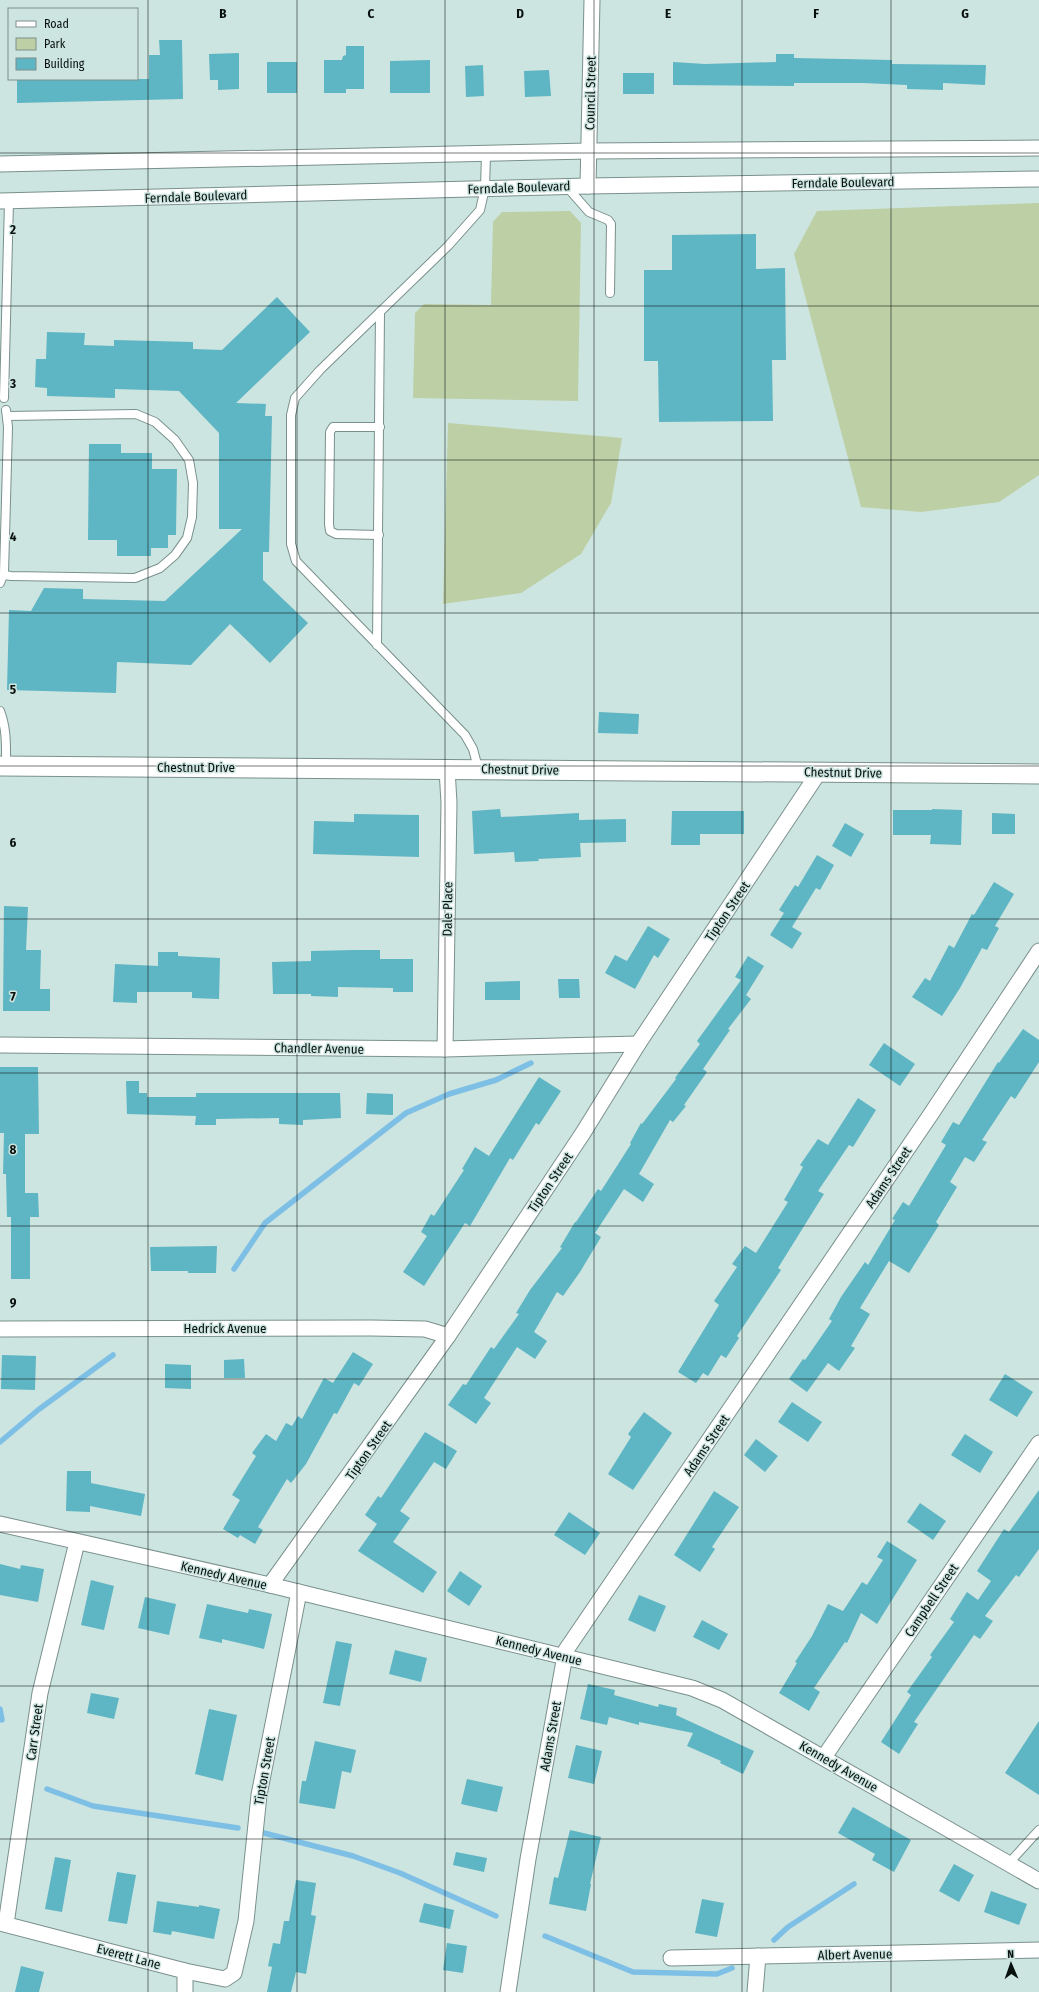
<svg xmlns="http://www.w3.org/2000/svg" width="1039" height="1992" font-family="'Fira Sans Condensed',sans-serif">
	<rect width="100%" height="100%" fill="#cde5e0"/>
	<g fill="#bccfa5">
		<polygon points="1039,203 1039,475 999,502 921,512 861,507 794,254 817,211"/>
		<polygon points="570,211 581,223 578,401 413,398 415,313 424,304 491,305 493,222 502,212"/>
		<polygon points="448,423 622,438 611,503 581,554 521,593 443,604"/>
	</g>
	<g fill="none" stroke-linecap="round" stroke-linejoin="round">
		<g stroke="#7ebfe6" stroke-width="5.5">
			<polyline points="234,1269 265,1223 406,1113 449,1094 496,1080 531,1063"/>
			<polyline points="0,1442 38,1410 113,1355"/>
			<polyline points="0,1709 2,1720"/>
			<polyline points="47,1789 93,1806 238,1828"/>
			<polyline points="264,1833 353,1856 400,1873 496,1916"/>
			<polyline points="545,1936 633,1972 717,1974 732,1968"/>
			<polyline points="774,1940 788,1927 854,1884"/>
		</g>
	</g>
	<g fill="#5eb5c3">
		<polygon points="159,40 182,40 183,99 17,103 17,79 149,79 149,55 160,55"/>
		<polygon points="346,46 364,46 364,89 346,89 346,93 324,93 324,60 342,60 343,56 346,55"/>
		<polygon points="239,53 239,89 218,90 218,80 210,80 209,54"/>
		<polygon points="776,54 794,54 794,58 892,60 892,64 986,65 985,85 943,83 943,90 907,89 907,85 863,83 794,83 794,86 673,85 673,62 705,64 776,62"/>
		<polygon points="430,60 430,93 390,93 390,61"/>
		<rect x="267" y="62" width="30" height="31"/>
		<polygon points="483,65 484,96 466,97 465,66"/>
		<polygon points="549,70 551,96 525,97 524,71"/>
		<rect x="623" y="73" width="31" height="21"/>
		<polygon points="756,234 756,269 785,268 786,360 772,360 773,421 659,422 658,361 644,361 644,270 672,270 672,235"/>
		<polygon points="277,297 310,332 236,403 266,404 265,416 272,416 269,552 263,552 263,580 308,623 270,663 230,624 191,665 117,662 116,693 7,690 9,610 31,611 44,588 83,589 83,599 165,601 242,529 219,529 219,433 179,391 115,389 115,398 47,396 47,388 35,387 36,359 46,359 47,332 85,333 84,345 114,346 114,340 193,342 193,349 222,350"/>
		<polygon points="89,444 121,444 121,453 152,453 152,469 177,469 176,535 168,535 168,548 151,548 151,556 117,556 117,540 88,540"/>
		<polygon points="599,712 639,714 638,734 598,733"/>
		<polygon points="500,809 501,817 579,813 579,820 626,819 626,842 580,843 581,857 538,859 539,861 515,862 514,852 474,854 472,811"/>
		<polygon points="932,809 962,810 961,845 930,844 931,835 893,835 893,810 932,810"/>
		<polygon points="672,811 744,811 744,834 700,834 700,845 671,845"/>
		<polygon points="992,813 1015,814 1015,834 992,834"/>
		<polygon points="354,814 419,815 419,857 313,854 314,821 354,822"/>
		<polygon points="845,823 864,834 851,857 832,846"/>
		<polygon points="817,855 834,865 820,890 816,888 792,927 802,933 792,949 770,935 784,913 779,910 795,885 798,887"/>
		<polygon points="994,882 1014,894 995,926 999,928 987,950 982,948 960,988 942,1016 912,997 925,978 930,981 949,945 954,948 972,914 974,915"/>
		<polygon points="4,906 28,907 26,950 41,950 40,989 50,989 50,1011 3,1011"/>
		<polygon points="648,926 670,939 658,958 654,955 635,989 605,973 615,955 627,961"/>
		<polygon points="354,950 380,950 380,959 413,959 413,992 393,992 393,988 338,987 338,997 311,996 311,994 273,994 272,962 311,961 311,951"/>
		<polygon points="158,952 178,952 178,956 220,958 219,999 192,998 192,992 137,992 137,1003 113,1002 115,964 158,966"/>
		<polygon points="748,956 764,966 746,995 751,999 728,1029 730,1030 703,1069 707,1072 684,1105 686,1106 673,1122 670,1120 639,1174 654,1184 643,1202 624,1189 595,1233 601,1237 580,1272 563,1296 557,1292 534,1332 547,1341 535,1359 517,1347 484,1398 491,1403 476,1424 448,1405 463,1384 466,1385 491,1347 494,1349 519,1314 516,1313 530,1290 562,1248 560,1247 575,1222 576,1222 598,1189 601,1191 631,1144 630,1143 641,1123 642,1124 676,1079 675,1078 700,1044 697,1041 741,980 735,977"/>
		<polygon points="558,979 579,979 580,998 559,998"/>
		<polygon points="520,981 520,1000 485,1000 485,982"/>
		<polygon points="1023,1029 1039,1040 1039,1062 1015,1099 1011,1096 982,1140 987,1142 974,1162 965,1157 950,1182 957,1187 936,1222 939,1225 909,1273 889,1261 860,1308 870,1314 851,1346 855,1348 839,1371 828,1363 807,1392 789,1379 803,1359 805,1360 832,1321 829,1319 841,1297 865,1262 868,1265 895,1220 892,1219 903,1202 909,1206 946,1145 941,1142 953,1122 959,1125 998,1062 999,1063"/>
		<polygon points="884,1043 915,1064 900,1086 869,1065"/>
		<polygon points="0,1067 38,1067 39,1134 25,1134 25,1193 38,1193 39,1217 30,1217 30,1279 11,1279 11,1217 7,1217 6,1174 3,1174 4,1133 0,1133"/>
		<polygon points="539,1077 561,1091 539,1125 536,1123 513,1160 510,1158 470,1226 465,1223 424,1286 403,1272 427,1236 421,1232 431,1214 434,1216 464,1170 462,1169 475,1147 489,1156"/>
		<polygon points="126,1081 139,1081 139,1093 147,1093 147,1097 196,1097 196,1093 340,1093 341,1118 303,1120 303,1125 279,1124 279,1118 216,1119 216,1125 195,1125 196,1116 127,1114"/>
		<polygon points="367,1093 393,1094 393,1115 366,1114"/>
		<polygon points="858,1098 876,1110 853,1147 849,1145 818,1191 824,1194 778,1268 781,1270 737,1336 739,1338 726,1358 721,1355 708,1376 703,1373 696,1383 678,1372 719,1305 714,1301 737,1267 732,1264 745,1246 756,1253 788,1202 784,1200 803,1167 800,1165 818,1139 828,1145"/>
		<polygon points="217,1246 216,1273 188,1273 188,1271 151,1271 150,1247"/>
		<polygon points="353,1352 373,1364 359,1386 354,1383 337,1414 334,1413 306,1464 291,1483 287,1479 258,1527 263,1530 255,1544 240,1535 238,1538 223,1529 240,1500 232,1495 256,1456 252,1453 266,1434 276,1441 286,1423 292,1426 298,1416 302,1419 324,1378 333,1383"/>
		<polygon points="2,1355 36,1356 35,1390 1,1389"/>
		<polygon points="244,1359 245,1378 224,1378 224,1360"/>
		<polygon points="165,1364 191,1365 191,1389 165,1388"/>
		<polygon points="1005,1374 1033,1392 1017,1417 989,1400"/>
		<polygon points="792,1402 822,1422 808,1442 778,1422"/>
		<polygon points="644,1412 672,1433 633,1490 608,1474 631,1437 628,1434"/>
		<polygon points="425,1432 457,1451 446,1469 434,1462 400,1511 410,1518 393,1542 437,1572 423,1593 358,1551 377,1524 365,1515 378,1496 381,1498"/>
		<polygon points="965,1434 993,1452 980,1473 951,1455"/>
		<polygon points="756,1439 778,1456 765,1472 744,1455"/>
		<polygon points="67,1471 91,1471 91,1483 145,1494 141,1516 90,1506 90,1512 66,1511"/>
		<polygon points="1039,1490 1039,1549 1019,1577 1016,1575 985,1616 993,1621 980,1639 974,1635 914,1722 918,1724 899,1754 881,1742 911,1695 907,1692 932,1657 930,1655 954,1622 950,1619 967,1592 978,1600 991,1581 977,1571 1004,1529 1009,1532"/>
		<polygon points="714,1491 739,1507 712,1547 715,1549 700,1572 674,1555"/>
		<polygon points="920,1503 946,1521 933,1540 907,1522"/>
		<polygon points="569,1512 600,1533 585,1555 554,1535"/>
		<polygon points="887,1541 917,1560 877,1624 861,1613 847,1643 845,1642 814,1688 820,1692 809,1711 779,1693 797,1663 795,1662 812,1636 828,1604 843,1611 862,1582 867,1585 883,1560 877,1557"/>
		<polygon points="0,1564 20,1569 21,1565 44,1569 38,1602 0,1595"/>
		<polygon points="460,1571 482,1586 469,1606 447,1591"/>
		<polygon points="91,1580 114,1586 104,1630 81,1625"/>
		<polygon points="639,1595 666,1606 655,1632 628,1620"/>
		<polygon points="145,1597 176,1604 169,1635 138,1628"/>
		<polygon points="207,1604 248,1613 249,1609 272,1614 264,1649 222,1639 222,1643 199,1638"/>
		<polygon points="702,1620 728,1634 719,1650 693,1637"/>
		<polygon points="336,1641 352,1644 340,1706 323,1703"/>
		<polygon points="395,1650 427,1658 421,1682 389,1674"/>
		<polygon points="588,1684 615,1690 614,1695 658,1707 659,1704 677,1708 676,1715 754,1751 743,1774 720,1763 721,1761 687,1746 693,1733 639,1722 639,1725 609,1717 607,1725 580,1719"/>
		<polygon points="91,1693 119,1698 114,1719 87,1713"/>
		<polygon points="209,1709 237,1715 223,1781 195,1774"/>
		<polygon points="1039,1721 1039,1795 1005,1773"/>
		<polygon points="315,1741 356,1750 351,1773 342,1771 335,1809 299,1803 302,1781 306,1781"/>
		<polygon points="576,1745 602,1751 594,1784 568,1778"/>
		<polygon points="467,1779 503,1787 497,1812 461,1804"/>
		<polygon points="853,1807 911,1840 894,1872 872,1860 875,1854 838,1833"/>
		<polygon points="570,1830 601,1837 590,1884 591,1884 586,1911 549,1904 554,1877 558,1878"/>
		<polygon points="456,1852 487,1858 484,1872 453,1865"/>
		<polygon points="55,1857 71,1860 62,1912 45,1909"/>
		<polygon points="954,1864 974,1875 959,1902 939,1891"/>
		<polygon points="117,1872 136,1875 127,1924 108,1921"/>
		<polygon points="296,1880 316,1883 311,1915 316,1916 306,1974 296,1972 291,1992 267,1992 272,1967 268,1966 273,1943 280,1944 284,1921 289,1921"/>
		<polygon points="991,1891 1027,1904 1019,1925 984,1912"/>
		<polygon points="702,1899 724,1903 717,1937 695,1933"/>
		<polygon points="157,1901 199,1907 199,1905 220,1909 214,1939 172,1931 171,1935 153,1932"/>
		<polygon points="424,1903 454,1910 450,1929 419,1922"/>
		<polygon points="447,1943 467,1946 463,1973 443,1970"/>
		<polygon points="21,1966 44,1972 39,1992 15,1992"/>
	</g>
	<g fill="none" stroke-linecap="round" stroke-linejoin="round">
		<defs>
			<g id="service">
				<polyline points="567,187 589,212 608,220 611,224 610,293"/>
				<polyline points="4,398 9,201"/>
				<polyline points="379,535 336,534 330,531 329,524 330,432 333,427 380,427"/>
				<polyline points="4,575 11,576 135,578 160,568 175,555 187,538 192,517 193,483 189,460 175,440 155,422 136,414 7,416"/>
				<polyline points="0,583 4,573 8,427 6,410"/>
				<polyline points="377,645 380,312"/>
				<path d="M 0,711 C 7,729 6,747 6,766"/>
				<polyline points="478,768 473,749 465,735 296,561 291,544 291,415 295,398 320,370 448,246 480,210 485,188 486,154"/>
				<polyline points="1009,1863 1039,1830"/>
			</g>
			<g id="minor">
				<polyline points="0,164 589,151 1039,148"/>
				<polyline points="588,186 592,0"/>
				<polyline points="0,201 588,186 1039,179"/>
				<polyline points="0,1045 445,1049 638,1044"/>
				<polyline points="445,1049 449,803 447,769"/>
				<polyline points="0,1329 371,1328 425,1329 448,1336"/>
				<polyline points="0,1524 270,1585 692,1688 722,1700 1039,1881"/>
				<polyline points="270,1585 448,1336 583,1133 638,1044 819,772"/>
				<polyline points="824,1757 1039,1443"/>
				<polyline points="0,1923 185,1971 225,1979 234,1973 246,1921 259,1795 299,1592"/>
				<polyline points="6,1924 40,1693 77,1542"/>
				<polyline points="671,1958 1039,1950"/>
				<polyline points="185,1992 185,1971"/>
				<polyline points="508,1992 528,1859 566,1650 931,1114 1039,951"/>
				<polyline points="755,1992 758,1956"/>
			</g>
			<polyline id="tertiary" points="0,766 1039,774"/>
		</defs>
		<use href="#service" stroke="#7a908c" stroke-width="10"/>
		<use href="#minor" stroke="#7a908c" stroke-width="17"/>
		<use href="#tertiary" stroke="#7a908c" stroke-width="21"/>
		<use href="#service" stroke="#fff" stroke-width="8"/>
		<use href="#minor" stroke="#fff" stroke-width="15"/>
		<use href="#tertiary" stroke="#fff" stroke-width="19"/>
	</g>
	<path fill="none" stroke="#08100e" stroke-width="1" stroke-opacity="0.55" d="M 148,0 L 148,1992M 297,0 L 297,1992M 445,0 L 445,1992M 594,0 L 594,1992M 742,0 L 742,1992M 891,0 L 891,1992M 0,153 L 1039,153M 0,306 L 1039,306M 0,460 L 1039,460M 0,613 L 1039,613M 0,766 L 1039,766M 0,919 L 1039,919M 0,1073 L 1039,1073M 0,1226 L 1039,1226M 0,1379 L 1039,1379M 0,1532 L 1039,1532M 0,1686 L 1039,1686M 0,1839 L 1039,1839"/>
	<g text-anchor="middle" stroke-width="3" stroke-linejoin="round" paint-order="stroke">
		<g font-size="13" fill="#08100e" stroke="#cde5e0">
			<text transform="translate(590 93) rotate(-89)" y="5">Council Street</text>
			<text transform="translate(843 182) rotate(-1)" y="5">Ferndale Boulevard</text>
			<text transform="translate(519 187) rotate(-2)" y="5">Ferndale Boulevard</text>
			<text transform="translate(196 196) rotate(-2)" y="5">Ferndale Boulevard</text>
			<text x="196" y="772">Chestnut Drive</text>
			<text transform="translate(520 769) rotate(1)" y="5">Chestnut Drive</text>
			<text transform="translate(843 772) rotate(1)" y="5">Chestnut Drive</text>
			<text transform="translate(447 909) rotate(-89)" y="5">Dale Place</text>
			<text transform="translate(727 911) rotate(-56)" y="5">Tipton Street</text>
			<text transform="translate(319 1048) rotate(1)" y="5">Chandler Avenue</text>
			<text transform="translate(888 1177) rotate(-56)" y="5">Adams Street</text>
			<text transform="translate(550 1182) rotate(-56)" y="5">Tipton Street</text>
			<text x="225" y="1333">Hedrick Avenue</text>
			<text transform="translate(706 1445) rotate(-56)" y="5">Adams Street</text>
			<text transform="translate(368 1450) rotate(-55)" y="5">Tipton Street</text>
			<text transform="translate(224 1575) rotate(13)" y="5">Kennedy Avenue</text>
			<text transform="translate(931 1600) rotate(-56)" y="5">Campbell Street</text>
			<text transform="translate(539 1650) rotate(14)" y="5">Kennedy Avenue</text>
			<text transform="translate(34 1732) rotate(-82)" y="5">Carr Street</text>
			<text transform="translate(550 1736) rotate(-80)" y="5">Adams Street</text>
			<text transform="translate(839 1766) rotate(30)" y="5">Kennedy Avenue</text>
			<text transform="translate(264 1771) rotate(-80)" y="5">Tipton Street</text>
			<text transform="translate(855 1954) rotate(-1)" y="5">Albert Avenue</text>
			<text transform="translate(129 1956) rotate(15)" y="5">Everett Lane</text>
		</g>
	</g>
	<g font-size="13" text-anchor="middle" font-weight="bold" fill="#08100e" stroke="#cde5e0" stroke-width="3" stroke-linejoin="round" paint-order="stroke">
		<text x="223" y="18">B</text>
		<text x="371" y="18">C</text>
		<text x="520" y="18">D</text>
		<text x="668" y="18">E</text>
		<text x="816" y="18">F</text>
		<text x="965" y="18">G</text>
		<text x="13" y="234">2</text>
		<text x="13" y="388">3</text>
		<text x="13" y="541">4</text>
		<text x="13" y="694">5</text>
		<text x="13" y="847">6</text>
		<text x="13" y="1001">7</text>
		<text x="13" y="1154">8</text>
		<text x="13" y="1307">9</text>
	</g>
	<rect x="8" y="8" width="130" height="72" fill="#cde5e0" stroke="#7e908c"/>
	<rect x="16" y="21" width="20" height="6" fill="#ffffff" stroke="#7e908c"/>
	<text x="44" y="28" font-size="12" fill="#08100e">Road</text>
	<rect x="16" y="38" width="20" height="12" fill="#bccfa5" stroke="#7e908c"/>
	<text x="44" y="48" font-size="12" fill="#08100e">Park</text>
	<rect x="16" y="58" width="20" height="12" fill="#5eb5c3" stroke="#7e908c"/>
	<text x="44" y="68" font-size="12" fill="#08100e">Building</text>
	<g transform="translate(1011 1964) rotate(358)" stroke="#cde5e0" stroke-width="3" paint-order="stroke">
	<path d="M0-3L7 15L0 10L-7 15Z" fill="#08100e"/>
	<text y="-6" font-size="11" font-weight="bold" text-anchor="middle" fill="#08100e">N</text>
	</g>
</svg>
